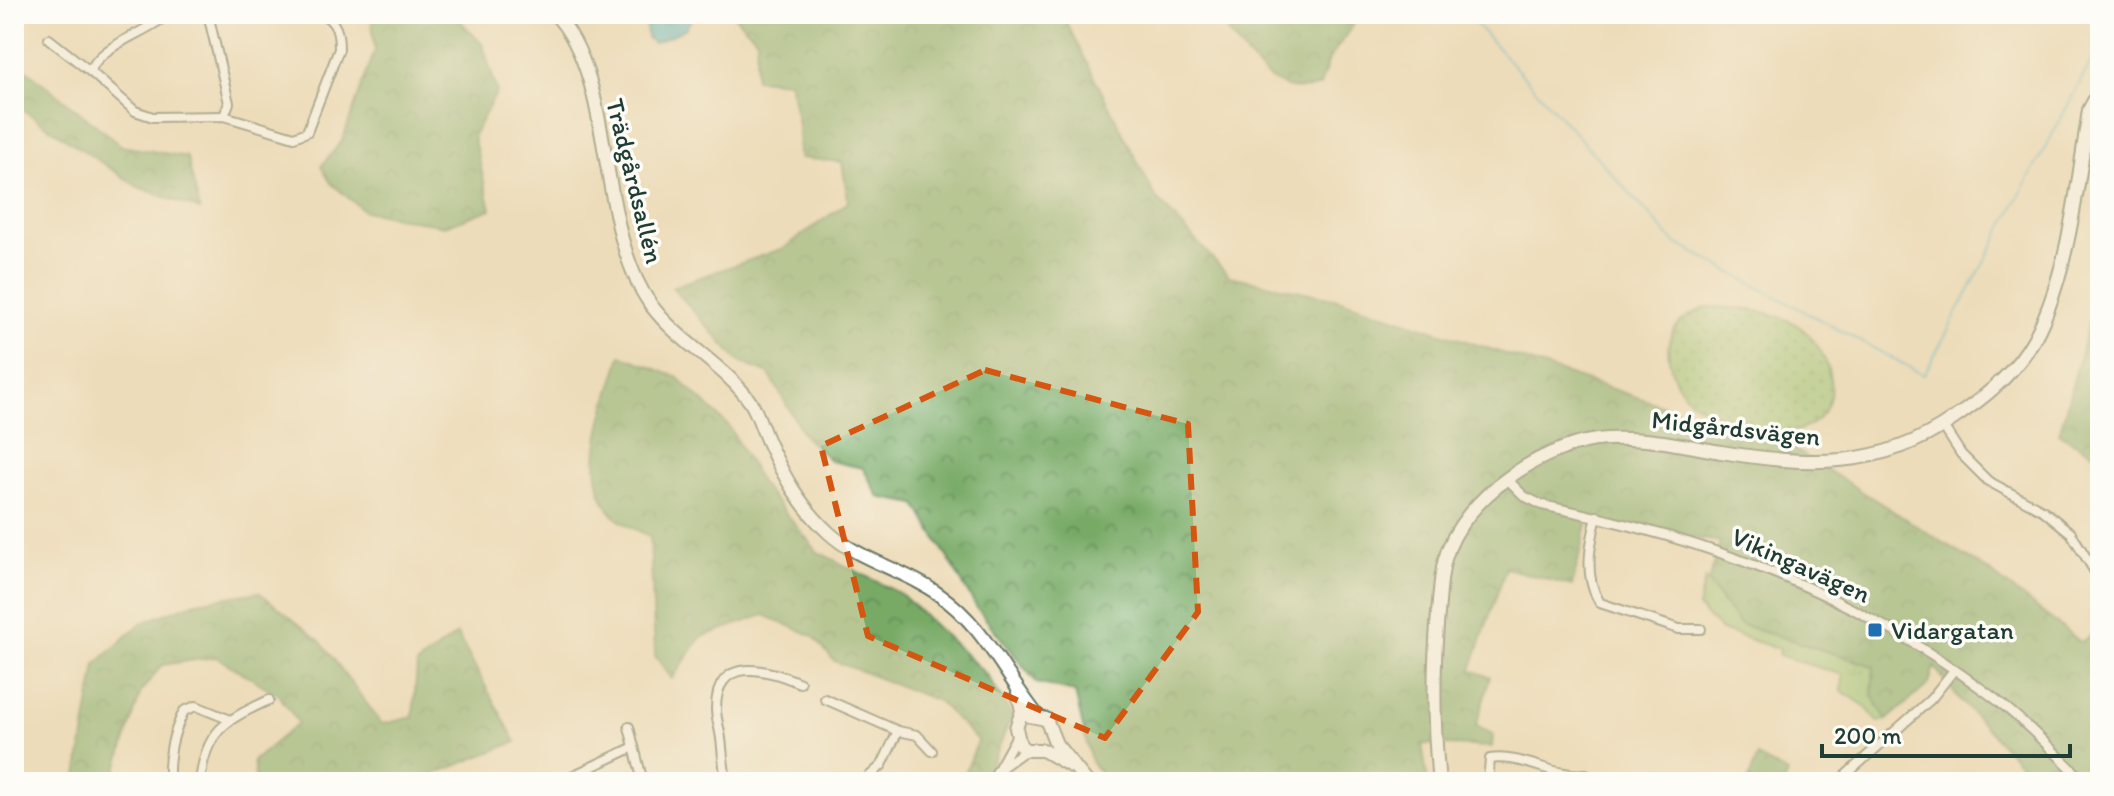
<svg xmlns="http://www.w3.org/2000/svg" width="2114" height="796" font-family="Itim,sans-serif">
	<defs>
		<pattern id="grass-tufts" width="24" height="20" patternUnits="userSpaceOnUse" patternTransform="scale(2)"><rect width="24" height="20" fill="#96c574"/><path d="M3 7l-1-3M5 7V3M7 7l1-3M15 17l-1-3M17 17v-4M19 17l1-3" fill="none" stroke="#7aa160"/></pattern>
		<pattern id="forest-crowns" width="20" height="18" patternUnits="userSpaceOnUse" patternTransform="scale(2)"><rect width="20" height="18" fill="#78aa66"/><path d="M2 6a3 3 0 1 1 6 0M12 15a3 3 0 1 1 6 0" fill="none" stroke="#628c55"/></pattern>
		<pattern id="park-dots" width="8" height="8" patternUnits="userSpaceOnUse" patternTransform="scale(2)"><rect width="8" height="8" fill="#96c574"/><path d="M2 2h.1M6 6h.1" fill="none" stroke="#7aa160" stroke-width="1.8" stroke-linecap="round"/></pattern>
		<pattern id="water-ripples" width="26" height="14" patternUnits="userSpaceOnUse" patternTransform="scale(2)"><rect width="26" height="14" fill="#49b3c7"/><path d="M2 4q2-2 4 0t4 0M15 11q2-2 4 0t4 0" fill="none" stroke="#3c93a2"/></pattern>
	</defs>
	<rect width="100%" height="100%" fill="#fdfcf7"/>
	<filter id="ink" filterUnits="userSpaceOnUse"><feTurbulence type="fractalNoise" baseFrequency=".0125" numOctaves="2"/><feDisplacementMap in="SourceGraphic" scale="16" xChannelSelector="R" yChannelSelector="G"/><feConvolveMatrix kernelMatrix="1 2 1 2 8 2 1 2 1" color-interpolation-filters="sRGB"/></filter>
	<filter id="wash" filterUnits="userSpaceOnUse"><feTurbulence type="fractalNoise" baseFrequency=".006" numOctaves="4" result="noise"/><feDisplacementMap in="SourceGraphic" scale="32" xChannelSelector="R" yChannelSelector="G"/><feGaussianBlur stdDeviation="1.8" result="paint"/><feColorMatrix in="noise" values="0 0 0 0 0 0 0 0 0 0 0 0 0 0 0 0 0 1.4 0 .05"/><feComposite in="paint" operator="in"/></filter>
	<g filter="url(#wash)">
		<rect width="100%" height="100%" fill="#eddcb9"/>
		<polygon fill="url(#grass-tufts)" stroke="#5a8154" stroke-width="2" points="1705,579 1739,624 1874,666 1872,695 1887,720 1878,722 1865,706 1842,691 1843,675 1778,655 1779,649 1721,630 1698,608"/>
		<g fill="url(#forest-crowns)" stroke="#4c744d" stroke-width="2">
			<polygon points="371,14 454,14 483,45 497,92 473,136 491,209 445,226 364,211 331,183 321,166 342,141 375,50"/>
			<polygon points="732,14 1062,14 1156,198 1229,276 1338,299 1792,448 1986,569 2081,642 2100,628 2100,782 2037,782 1960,700 1934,667 1929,684 1887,720 1872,695 1874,666 1739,624 1708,582 1720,542 1588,520 1572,586 1506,568 1471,670 1490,677 1476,726 1493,734 1492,747 1422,744 1428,782 1108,782 1091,762 1075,692 1037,683 977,608 916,504 879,497 863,468 831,461 805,437 769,374 739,362 672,287 784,248 848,202 842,162 799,158 798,125 789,82 755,79 757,39"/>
			<path d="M 1236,14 L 1361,14 L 1329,59 L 1320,86 C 1274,100 1255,63 1227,32 Z"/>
			<polygon points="14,60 122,146 187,157 200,210 138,187 14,104"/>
			<polygon points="2100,281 2100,457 2059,434"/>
			<path d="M 621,355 L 677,377 L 729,426 L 761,484 L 818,552 L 901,594 L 987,675 L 1012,716 L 984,782 L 961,782 L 978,741 L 938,701 L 834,661 L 813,636 L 764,615 L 701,637 L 672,679 L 655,656 L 650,537 C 639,530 621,524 613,515 C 577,471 608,403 621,355 Z"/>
			<polygon points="259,592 320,641 382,724 413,717 417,664 457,634 516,742 422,779 423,782 256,782 253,761 298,723 279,695 216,657 162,665 141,692 115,775 118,782 76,782 96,664 141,623 196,602"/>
			<polygon points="1757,757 1788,773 1785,782 1748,782"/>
		</g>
		<path fill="url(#park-dots)" stroke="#5a8154" stroke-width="2" d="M 1707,307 C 1736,308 1771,309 1797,325 C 1830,346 1849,409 1804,428 C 1777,440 1718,419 1694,403 C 1675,390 1661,353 1673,331 C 1680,319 1695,312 1707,307 Z"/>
		<polygon fill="url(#water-ripples)" stroke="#34787e" stroke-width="2" points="666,14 695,14 685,29 654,43 647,38 646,27"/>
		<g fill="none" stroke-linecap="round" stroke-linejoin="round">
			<polyline stroke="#49b3c7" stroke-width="2" points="1467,14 1674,242 1924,375 2100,45"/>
		</g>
	</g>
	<g filter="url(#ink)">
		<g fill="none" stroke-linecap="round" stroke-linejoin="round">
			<defs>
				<g id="street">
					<path d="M 168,14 C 149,32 95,47 91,72 L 135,111 L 153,117 L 224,116 L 294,137 L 307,132 L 339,49 C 339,33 337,22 322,14"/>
					<polyline points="208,14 229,103 224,116"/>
					<polyline points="49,39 91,72"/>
					<polyline points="1943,426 1961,454 1988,481 2044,511 2071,533 2100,580"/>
					<path d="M 1507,479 L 1524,496 L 1542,505 C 1707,539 1850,591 1986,692 C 2022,718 2053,751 2085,782"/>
					<path d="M 1597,516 C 1590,545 1583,576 1600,603 L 1679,629 L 1701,629"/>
					<polyline points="825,699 898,731"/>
					<polyline points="629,727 643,782"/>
					<polyline points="1001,768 1026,750"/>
					<path d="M 169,782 C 168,756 172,735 184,711 L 196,706 L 228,719"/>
					<path d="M 200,782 C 206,730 224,721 269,700"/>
					<polyline points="559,782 634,747"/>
					<path d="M 727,782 C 723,768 723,753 721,739 C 720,729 716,719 716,709 C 716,654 767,669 800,683"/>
					<polyline points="863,782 882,765 898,731 917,735 932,751"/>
					<polyline points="991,782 1016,737"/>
					<path d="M 1488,782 L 1490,759 C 1523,754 1553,778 1586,774"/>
					<polyline points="1838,782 1931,699 1954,670"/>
				</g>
				<g id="secondary">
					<path d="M 555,14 C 617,79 595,227 651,305 C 679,343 726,366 751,403 C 758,414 762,429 768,442 C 783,475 800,506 828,532 C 859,561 904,569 938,594 C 984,625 1004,674 1037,715"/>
					<polyline points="1018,693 1022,711 1016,728 1020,745 1026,750 1043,750 1071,766"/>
					<polyline points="1030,716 1046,719 1056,744 1087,782"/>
					<path d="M 1439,782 C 1433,725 1433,670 1438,613 C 1440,595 1440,576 1445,559 C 1462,497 1546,442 1607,439 C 1646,437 1683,445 1721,452 C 1807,466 1880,470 1953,419 C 1982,399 2008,379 2028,349 C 2067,289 2078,182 2089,110 L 2100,90"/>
				</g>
			</defs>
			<use href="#street" stroke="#677563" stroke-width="12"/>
			<use href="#secondary" stroke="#677563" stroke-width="16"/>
			<use href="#street" stroke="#fff" stroke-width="8"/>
			<use href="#secondary" stroke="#fff" stroke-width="12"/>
		</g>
	</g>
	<path d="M0 0H2114V796H0ZM 985,370 L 1188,424 L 1198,612 L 1105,738 L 868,636 L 821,446 Z" fill="#eddcb9" fill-opacity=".55" fill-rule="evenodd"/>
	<path fill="none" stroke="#d45610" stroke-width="6" stroke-dasharray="16 10" stroke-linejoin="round" d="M 985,370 L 1188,424 L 1198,612 L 1105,738 L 868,636 L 821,446 Z"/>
	<rect fill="#1f6fb2" stroke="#fdfcf7" stroke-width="3" x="1867" y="622" width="16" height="16" rx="4"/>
	<g text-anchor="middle" stroke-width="7" stroke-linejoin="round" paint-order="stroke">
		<g font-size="26" fill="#1f3d34" stroke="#fdfcf7">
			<text transform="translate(635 181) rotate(76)" y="9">Trädgårdsallén</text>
			<text transform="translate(1736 428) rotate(6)" y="9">Midgårdsvägen</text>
			<text transform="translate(1801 565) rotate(24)" y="9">Vikingavägen</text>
		</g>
		<g font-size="26" fill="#1f3d34" stroke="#fdfcf7" text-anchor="start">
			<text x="1891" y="639">Vidargatan</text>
		</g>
	</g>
	<rect width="2114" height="796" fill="none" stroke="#fdfcf7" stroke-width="48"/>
	<path d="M1822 744v12h248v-12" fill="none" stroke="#1f3d34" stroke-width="4"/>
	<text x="1834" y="744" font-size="24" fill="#1f3d34" stroke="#fdfcf7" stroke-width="6" paint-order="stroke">200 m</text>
</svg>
